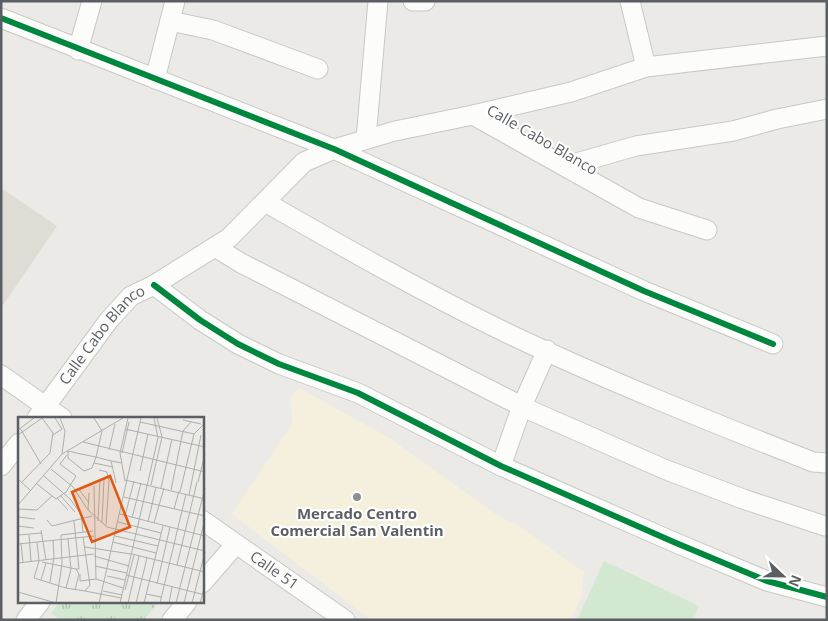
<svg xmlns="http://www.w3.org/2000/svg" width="828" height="621" font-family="'Open Sans',sans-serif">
	<defs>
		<pattern id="grass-tufts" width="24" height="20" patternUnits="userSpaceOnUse" patternTransform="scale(1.25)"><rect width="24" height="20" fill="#d3e8d1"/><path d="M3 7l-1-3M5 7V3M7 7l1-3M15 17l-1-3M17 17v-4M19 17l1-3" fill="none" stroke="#aebfad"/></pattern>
	</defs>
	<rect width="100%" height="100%" fill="#ebeae6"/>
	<polygon fill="#f5f0de" points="299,388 388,437 500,517 516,524 584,572 582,596 571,620 371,620 232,514 292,424 291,397"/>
	<polygon fill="#dfdcd5" points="1,188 57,226 1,308"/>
	<polygon fill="url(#grass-tufts)" points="60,602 158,602 144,620 60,620 51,613"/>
	<polygon fill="#d3e8d1" points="604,561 699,606 693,620 577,620"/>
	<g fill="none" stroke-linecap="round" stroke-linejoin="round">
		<defs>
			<g id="minor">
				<polyline points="413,1 425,1"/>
				<polyline points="630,1 646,67"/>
				<polyline points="1,18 334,149 644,291 773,344"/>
				<polyline points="170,21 213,30 318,69"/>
				<polyline points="78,50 92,1"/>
				<polyline points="155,79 175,1"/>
				<polyline points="473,115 571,92 646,67 827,46"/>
				<polyline points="366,139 378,1"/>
				<polyline points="566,166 636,146 733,131 777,119 827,109"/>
				<path d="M 265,202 C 345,248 426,294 509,334 C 608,381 711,422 813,462 L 827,463"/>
				<polyline points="215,247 241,263 525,408 664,469 743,499 825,526"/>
				<polyline points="154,285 200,320 238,344 279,364 358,393 501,466 676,543 767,581 827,597"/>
				<polyline points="1,375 62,418"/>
				<path id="s1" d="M 37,418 L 109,320 L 131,296 L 154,285 L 229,238 L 304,162 L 334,149 L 395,131 L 473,115 L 639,208 L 707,230"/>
				<polyline points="1,466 19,443"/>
				<polyline points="501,466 522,406 547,350"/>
				<path id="s2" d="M 202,520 L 345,620"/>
				<polyline points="202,583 236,544"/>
				<polyline points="26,620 40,602"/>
				<polyline points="172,620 187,602"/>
			</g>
		</defs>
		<use href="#minor" stroke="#c8c8c8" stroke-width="21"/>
		<use href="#minor" stroke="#fcfcfb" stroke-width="19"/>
		<defs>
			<g id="cycleway">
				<polyline points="1,18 334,149 644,291 773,344"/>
				<polyline points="154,285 200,320 238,344 279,364 358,393 501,466 676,543 767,581 827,597"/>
			</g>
		</defs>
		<use href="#cycleway" stroke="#fff" stroke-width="9"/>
		<use href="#cycleway" stroke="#00873e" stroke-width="6"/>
	</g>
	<circle fill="#8d9092" stroke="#fff" stroke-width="2" cx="357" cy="497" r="5"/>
	<g text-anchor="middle" stroke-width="4" stroke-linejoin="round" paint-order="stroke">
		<g font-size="15" fill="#5b5f64" stroke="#fff">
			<text transform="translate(542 140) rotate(30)" y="5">Calle Cabo Blanco</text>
			<text dy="5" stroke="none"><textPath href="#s1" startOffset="106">Calle Cabo Blanco</textPath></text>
			<text dy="5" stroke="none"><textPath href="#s2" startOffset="88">Calle 51</textPath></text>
		</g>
		<g font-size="15" font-weight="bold" fill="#5b5f64" stroke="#fff">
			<text x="357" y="519">Mercado Centro<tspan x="357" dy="17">Comercial San Valentin</tspan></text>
		</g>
	</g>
	<g transform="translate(18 417)">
		<rect width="186" height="186" fill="#ebeae6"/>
		<path fill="none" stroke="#adaeae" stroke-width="1" d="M 76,1 L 84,14 L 78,40 L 74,51 L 66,54 L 50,41 L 50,34 L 63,37 L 78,40 L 93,44 L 104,46M 165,3 L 183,7M 122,5 L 176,17M 2,11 L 23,47M 107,12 L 187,30M 0,13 L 16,1M 0,18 L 24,1M 35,18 L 44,12 L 37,1M 65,25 L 187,55M 91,33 L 97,7M 104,36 L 111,5M 44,37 L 105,1M 93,44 L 98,66M 76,46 L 95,50M 33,52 L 55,70 L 70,93M 81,53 L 89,55 L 91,64 L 88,108M 122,54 L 130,17M 26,59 L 52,82 L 63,97 L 65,115M 0,62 L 13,74M 107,63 L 187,82M 107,64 L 102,36 L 110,1M 4,65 L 32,36 L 35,16 L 24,1M 180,65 L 187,37M 19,67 L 38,82 L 48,75 L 58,59 L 42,47 L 49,38M 133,68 L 144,20 L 139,1M 76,69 L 78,162M 60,71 L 71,86M 143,71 L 154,22M 153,73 L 165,14 L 173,5M 162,75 L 176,17 L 187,6M 71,76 L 70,93 L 89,110 L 187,134M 42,78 L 57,95M 171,78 L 183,18M 106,80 L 187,99M 39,81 L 50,93M 0,88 L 44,37 L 47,14 L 42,1M 0,92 L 19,93 L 34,79M 156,92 L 161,74M 102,97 L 187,119M 107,99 L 116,64M 0,100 L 17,102M 114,101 L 123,66M 29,103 L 34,109 L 74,99M 56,104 L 61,152 L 58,152 L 61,157 L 57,173M 80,104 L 82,63M 100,105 L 143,116M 130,105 L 138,70M 84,106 L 86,62M 136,106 L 146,71M 0,109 L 16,111M 23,113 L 28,143M 0,118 L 24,116M 11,118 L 13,144M 97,119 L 140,129M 19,125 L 21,144 L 16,161 L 48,171 L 53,152 L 50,122M 95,125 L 138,136M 0,127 L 76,119M 3,127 L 5,145M 67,130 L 113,137M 114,137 L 187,155M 76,139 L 111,149M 24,145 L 58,152M 0,146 L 76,137M 159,148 L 179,65M 77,149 L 109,156M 62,157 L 62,164 L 78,162 L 105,171M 108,158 L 187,178M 89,159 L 107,163M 23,163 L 28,146M 32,165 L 36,140 L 35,123M 139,167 L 152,110M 48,171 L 67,174 L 72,168 L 65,120M 107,173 L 116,138M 67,174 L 103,181M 85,174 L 104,178M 0,175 L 38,186M 128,177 L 143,180M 38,186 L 44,147 L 43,118 L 75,114M 81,186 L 123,1M 102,186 L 140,21 L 136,1M 110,186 L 121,139M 118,186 L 129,141M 126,186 L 145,109M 142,186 L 168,77M 151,186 L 154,170M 158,186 L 187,71M 166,186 L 187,102M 174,186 L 187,135M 182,186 L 187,168"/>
		<path fill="#e15910" fill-opacity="0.15" stroke="#e15910" stroke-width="2.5" d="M 92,59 L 112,110 L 74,125 L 54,75 Z"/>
		<rect width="186" height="186" fill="none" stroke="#5b5f64" stroke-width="2.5"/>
	</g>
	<rect width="828" height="621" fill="none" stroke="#5b5f64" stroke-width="5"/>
	<g transform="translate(783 576) rotate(112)" stroke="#ffffff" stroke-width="4" paint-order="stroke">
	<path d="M0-4L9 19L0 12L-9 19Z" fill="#5b5f64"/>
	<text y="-8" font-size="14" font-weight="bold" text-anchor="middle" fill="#5b5f64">N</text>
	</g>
</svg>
